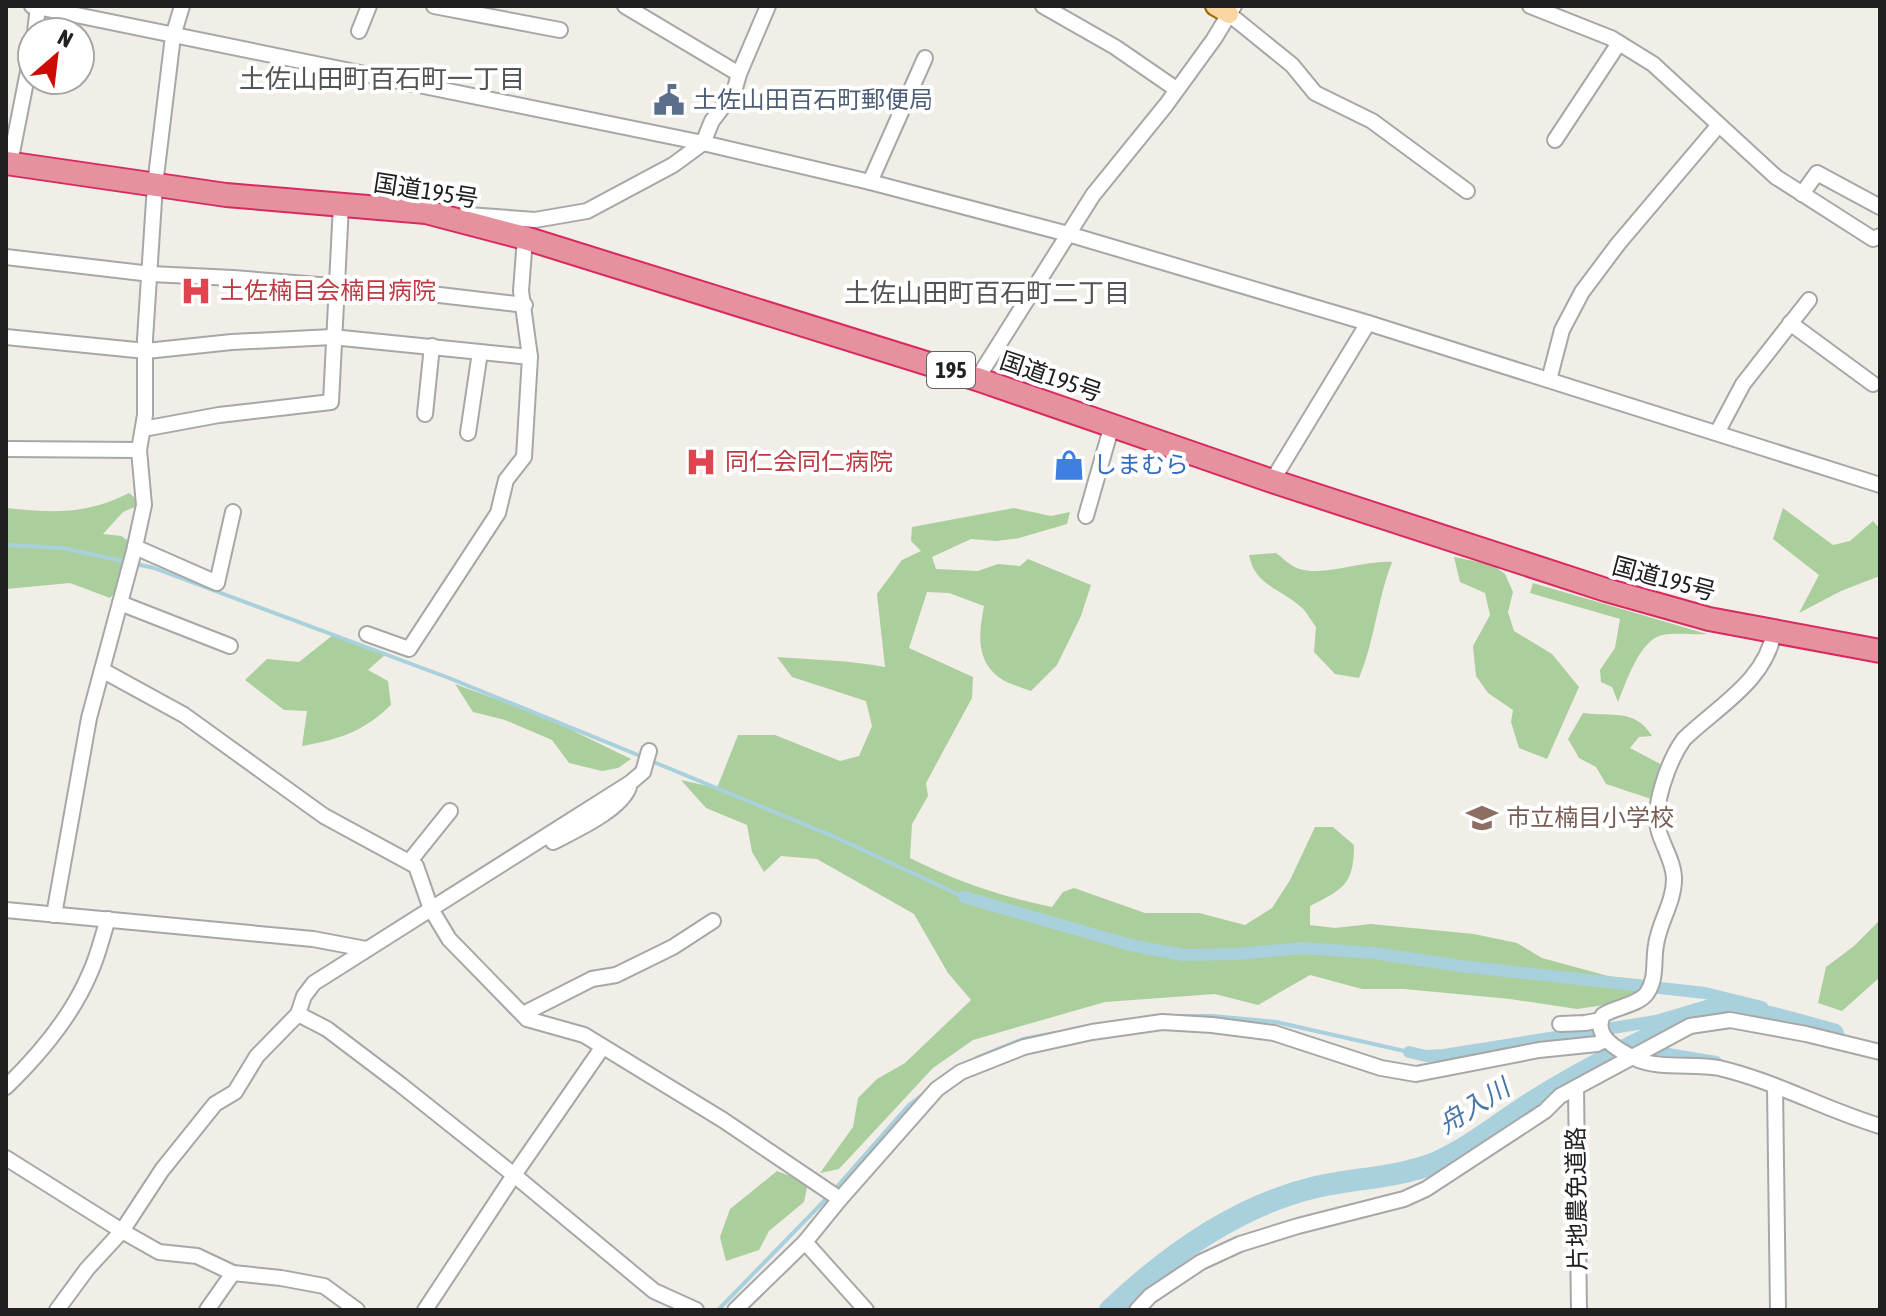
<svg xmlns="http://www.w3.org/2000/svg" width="1886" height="1316" font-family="'Asap Condensed','Noto Sans JP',sans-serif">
	<rect width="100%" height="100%" fill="#f1eee7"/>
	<g fill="#aacf9d">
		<path d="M 129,493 L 142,504 L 123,512 L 103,534 L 121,536 L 138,547 L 128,579 L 110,598 L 70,583 L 6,589 L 6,508 C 53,513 85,515 129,493 Z"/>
		<path d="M 1014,508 L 1051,516 L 1070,512 L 1067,524 L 1019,538 L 996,541 L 971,539 L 932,557 L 936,569 L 978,571 L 998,564 L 1020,566 L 1028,559 L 1091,585 L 1081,616 L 1057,665 L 1031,691 C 1021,687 1008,684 1000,678 C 975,660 979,632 984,606 L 949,593 L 927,592 L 909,648 L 973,677 L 972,698 L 926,783 L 928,796 L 912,824 L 910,858 C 956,881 1002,897 1052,907 L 1063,892 L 1074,888 L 1145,913 L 1199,913 L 1245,925 L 1272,908 L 1290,880 L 1315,827 L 1333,827 L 1354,845 C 1354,885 1343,889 1310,906 L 1310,925 L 1335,928 L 1371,924 L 1474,934 L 1517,943 L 1542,958 L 1608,976 L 1646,980 L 1637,996 L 1604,1005 L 1577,1009 L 1510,999 L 1404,989 L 1362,989 L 1310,975 L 1258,1005 L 1215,994 L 1105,1002 L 973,1040 L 933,1068 L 839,1169 L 820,1173 L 853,1127 L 858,1098 L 877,1079 L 905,1063 L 971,1000 L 948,973 L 914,914 L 817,859 L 781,856 L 764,872 L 752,852 L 747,825 L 706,808 L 681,780 L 717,788 L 738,735 L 775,735 L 840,761 L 859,756 L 872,726 L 866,701 L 792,677 L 777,657 C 814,660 848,660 885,667 L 877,594 L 902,560 L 921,551 L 911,541 L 912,527 Z"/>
		<polygon points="1783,508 1833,545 1850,541 1873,521 1880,529 1880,579 1877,577 1841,591 1799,613 1819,575 1773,539"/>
		<path d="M 1276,553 C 1282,557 1289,565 1297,568 C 1323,578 1362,560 1392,562 C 1377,600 1375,640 1359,678 L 1335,674 L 1314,652 L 1316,627 C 1311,621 1307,612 1301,607 C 1280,588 1255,586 1249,555 Z"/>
		<polygon points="1454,557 1493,565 1505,574 1513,592 1508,612 1514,631 1552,654 1579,687 1547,759 1519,748 1511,722 1513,710 1488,693 1476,676 1473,646 1490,615 1485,593 1460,582"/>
		<path d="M 1533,583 L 1707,634 C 1693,635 1676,632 1662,635 C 1639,641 1626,683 1618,702 L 1612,687 L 1601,682 L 1600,670 L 1615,648 L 1620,619 L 1530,593 Z"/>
		<path d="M 333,635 L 387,653 L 368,670 L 388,681 L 391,705 C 363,732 340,739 302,746 L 307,711 L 284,710 L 245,680 L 267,659 L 299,662 Z"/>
		<polygon points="455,684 545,717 631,759 618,768 602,771 569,763 552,740 505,720 473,712"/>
		<path d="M 1583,713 C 1611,717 1635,708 1652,736 L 1639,737 L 1630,748 L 1668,768 L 1654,800 L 1606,784 L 1596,767 L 1579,758 L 1568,739 Z"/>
		<polygon points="1880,920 1880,977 1842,1011 1818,1003 1826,967 1854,946"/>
		<polygon points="777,1171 808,1183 804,1202 769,1231 759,1250 726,1261 720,1237 730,1209"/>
	</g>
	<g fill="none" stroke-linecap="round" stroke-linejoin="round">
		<g stroke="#a8d0dd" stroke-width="4">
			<polyline points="6,545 62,548 127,562"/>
			<polyline points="136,564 154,568 449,678 643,757"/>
			<polyline points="651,761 835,837 964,897"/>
			<polyline points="1175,1016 1213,1016 1276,1022 1409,1052"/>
			<polyline points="976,1058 1023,1039 1055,1033"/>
			<polyline points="834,1190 909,1105 926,1092"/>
			<polyline points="718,1310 828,1197"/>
		</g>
		<g stroke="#a8d0dd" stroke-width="12">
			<polyline points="964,897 1130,945 1184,955 1237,954 1302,948 1374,953 1460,966 1705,993 1762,1007 1770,1017"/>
			<polyline points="1632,1048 1716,1062"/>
			<polyline points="1409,1052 1426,1056 1444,1055 1656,1021 1710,1005 1770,1017"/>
		</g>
		<path stroke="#a8d0dd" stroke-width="22" d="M 1110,1310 C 1167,1256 1239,1205 1316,1187 C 1356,1178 1396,1178 1435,1163 C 1472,1147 1503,1120 1537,1099 C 1589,1067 1644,1040 1698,1014 L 1725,1014 L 1759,1021 L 1770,1017 L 1833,1034"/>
		<defs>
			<g id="minor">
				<polyline points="32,6 703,143 870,182 1068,234 1368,323 1880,485"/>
				<polyline points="434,6 560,30"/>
				<polyline points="625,6 739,74"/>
				<polyline points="1043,6 1115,47 1176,89"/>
				<polyline points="1530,6 1611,38 1653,64 1776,177 1873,239 1880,236"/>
				<polyline points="1229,14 1292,65 1315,93 1372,121 1467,191"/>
				<polyline points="359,31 369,6"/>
				<polyline points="35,32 38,7"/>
				<polyline points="1555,140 1619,43"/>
				<polyline points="6,165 10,163 32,51"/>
				<polyline points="870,182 925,58"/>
				<polyline points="1802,194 1817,173 1880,207"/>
				<polyline points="468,215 535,220 587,211 673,165 703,143 712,121 734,92 739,74 768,6"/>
				<polyline points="6,257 151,274 233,278 431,294 525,305"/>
				<polyline points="1790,323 1873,384"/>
				<polyline points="6,337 146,351 232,342 332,337 530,357"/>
				<polyline points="977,379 1093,195 1166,105 1214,39 1234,6"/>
				<polyline points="1549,380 1562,330 1582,292 1618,244 1718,126"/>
				<polyline points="425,414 432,346"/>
				<polyline points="143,429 219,415 331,402 341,205"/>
				<polyline points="468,433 480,352"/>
				<polyline points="1717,433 1743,384 1809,300"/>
				<polyline points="6,449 139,450"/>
				<polyline points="1272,481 1368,323"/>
				<polyline points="1086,516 1112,425"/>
				<polyline points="135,547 217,583 233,512"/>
				<polyline points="120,603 230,646"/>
				<path d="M 1774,631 C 1767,680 1717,707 1684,739 C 1669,760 1651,807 1659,832 C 1664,848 1674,863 1674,879 C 1674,903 1659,922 1656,945 C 1653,960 1657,979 1647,993 C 1639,1005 1615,1007 1603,1015 C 1592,1036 1618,1050 1634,1058 C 1659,1070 1693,1063 1719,1068 C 1775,1081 1826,1110 1880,1126"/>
				<polyline points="367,634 409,649 498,513 506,480 524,457 530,357 521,291 525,238"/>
				<polyline points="102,670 184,715 324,816 416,866 431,909 449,939 527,1019 584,1035 723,1120 840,1199 805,1242 866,1310"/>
				<polyline points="649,751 643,772 630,783 314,983 304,996 298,1014 327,1029 401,1085 514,1175 654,1291 696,1310"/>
				<path d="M 553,842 C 574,831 621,810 629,787"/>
				<polyline points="409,862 450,811"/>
				<polyline points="6,910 313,939 366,949"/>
				<polyline points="54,915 89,718 134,551 144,505 139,450 145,415 145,339 155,185 173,36 182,6"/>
				<polyline points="523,1014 592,979 616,975 673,947 713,921"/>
				<polyline points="1560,1024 1585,1023 1601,1020"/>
				<path d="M 6,1087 C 40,1054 72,1016 90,973 C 98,956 102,937 108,919"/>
				<polyline points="1775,1087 1778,1310"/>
				<polyline points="1576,1088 1579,1310"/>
				<polyline points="6,1158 122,1231 159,1252 197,1256 233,1273 281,1278 324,1286 357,1310"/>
				<polyline points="840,1199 937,1089 961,1072 1024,1047 1092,1032 1162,1022 1212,1025 1274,1033 1381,1068 1416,1074 1539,1050 1597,1044 1605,1040"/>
				<polyline points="57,1310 87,1269 122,1231 162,1170 215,1104 235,1092 257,1056 298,1014"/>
				<polyline points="207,1310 233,1273"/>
				<polyline points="425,1310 514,1175 602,1048"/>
				<polyline points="735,1310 805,1242"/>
				<polyline points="1137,1310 1150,1296 1201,1262 1240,1244 1298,1226 1404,1199 1426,1189 1545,1111 1560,1096 1690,1026 1730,1020 1806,1034 1880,1052"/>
			</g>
			<polyline id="major" points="1215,6 1229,14"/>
			<polyline id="highway" points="6,163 226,195 426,212 525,238 977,379 1272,481 1606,590 1709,619 1880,651"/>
		</defs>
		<use href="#minor" stroke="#a7a7a7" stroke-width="18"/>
		<use href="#major" stroke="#9a6c03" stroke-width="22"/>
		<use href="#highway" stroke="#d82a61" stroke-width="26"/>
		<use href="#minor" stroke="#fff" stroke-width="14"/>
		<use href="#major" stroke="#fad7a2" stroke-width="18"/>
		<use href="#highway" stroke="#e6919e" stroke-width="22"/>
	</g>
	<defs>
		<symbol id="civic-bare" viewBox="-9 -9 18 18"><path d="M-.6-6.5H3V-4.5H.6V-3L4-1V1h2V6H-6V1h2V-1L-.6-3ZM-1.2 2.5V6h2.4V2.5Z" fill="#5c6f8a" stroke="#fff" stroke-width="2.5" paint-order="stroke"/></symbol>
		<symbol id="hospital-bare" viewBox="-9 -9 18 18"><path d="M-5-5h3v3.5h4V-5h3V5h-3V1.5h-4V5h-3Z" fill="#e0444e" stroke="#fff" stroke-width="2.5" paint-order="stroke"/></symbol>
		<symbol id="shop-bare" viewBox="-9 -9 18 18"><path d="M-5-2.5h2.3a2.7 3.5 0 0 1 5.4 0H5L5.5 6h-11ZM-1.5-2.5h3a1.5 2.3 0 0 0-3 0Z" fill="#3f7fe0" stroke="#fff" stroke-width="2.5" paint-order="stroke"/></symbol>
		<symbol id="school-bare" viewBox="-9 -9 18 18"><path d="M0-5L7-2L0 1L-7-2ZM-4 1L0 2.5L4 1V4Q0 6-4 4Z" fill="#8d6e63" stroke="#fff" stroke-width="2.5" paint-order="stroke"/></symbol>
	</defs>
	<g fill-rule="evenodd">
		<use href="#civic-bare" x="647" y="78" width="44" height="44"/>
		<use href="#hospital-bare" x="174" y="269" width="44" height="44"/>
		<use href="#hospital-bare" x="679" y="440" width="44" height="44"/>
		<use href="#shop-bare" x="1047" y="443" width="44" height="44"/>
		<use href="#school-bare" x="1460" y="796" width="44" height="44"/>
	</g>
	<g text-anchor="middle" stroke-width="8" stroke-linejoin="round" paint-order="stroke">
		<rect fill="#fff" stroke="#636363" stroke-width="2" x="927" y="352" width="48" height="36" rx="6"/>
		<g font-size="22" font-weight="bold" fill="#202020">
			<text x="951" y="378">195</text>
		</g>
		<g font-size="24" fill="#4e5e75" stroke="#fff" text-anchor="start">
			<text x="693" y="108">土佐山田百石町郵便局</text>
		</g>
		<g font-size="24" fill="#202020" stroke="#fff">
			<text transform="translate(426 191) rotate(9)" y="8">国道195号</text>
			<text transform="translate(1051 377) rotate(19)" y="8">国道195号</text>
			<text transform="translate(1664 579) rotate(15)" y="8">国道195号</text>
			<text transform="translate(1577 1199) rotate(-91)" y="8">片地農免道路</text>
		</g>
		<g font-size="24" fill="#be3a42" stroke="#fff" text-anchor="start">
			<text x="220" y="299">土佐楠目会楠目病院</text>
			<text x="725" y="470">同仁会同仁病院</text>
		</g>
		<g font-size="24" fill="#366cbe" stroke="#fff" text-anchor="start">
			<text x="1093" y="473">しまむら</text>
		</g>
		<g font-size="24" fill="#785e54" stroke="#fff" text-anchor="start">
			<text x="1506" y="826">市立楠目小学校</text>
		</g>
		<g font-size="26" fill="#535353" stroke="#fff">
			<text x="382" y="88">土佐山田町百石町一丁目</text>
			<text x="987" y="302">土佐山田町百石町二丁目</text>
		</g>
		<g font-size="26" font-style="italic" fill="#4a76a7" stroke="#fff">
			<text transform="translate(1474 1106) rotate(-32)" y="9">舟入川</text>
		</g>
	</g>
	<rect width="1886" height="1316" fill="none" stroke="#202020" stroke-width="16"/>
	<g transform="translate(56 56) rotate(28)"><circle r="38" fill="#ffffff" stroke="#a6a6a6" stroke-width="2"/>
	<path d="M0-6L14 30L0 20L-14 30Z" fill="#cd0a04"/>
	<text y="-12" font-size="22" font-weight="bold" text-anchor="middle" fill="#202020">N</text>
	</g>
</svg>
